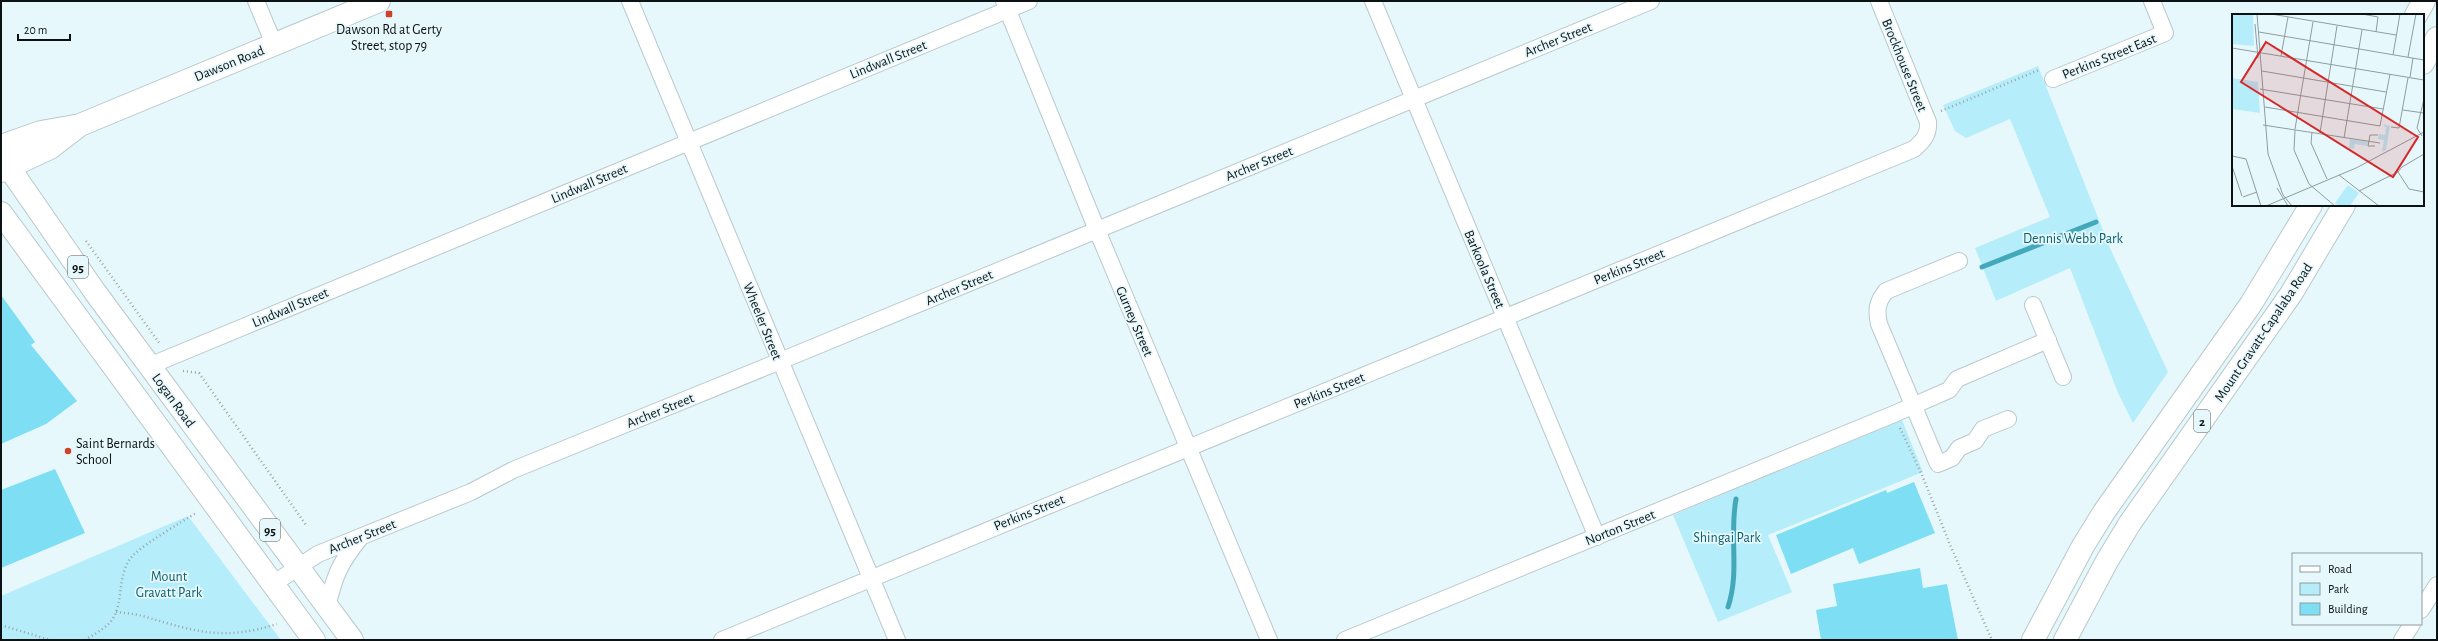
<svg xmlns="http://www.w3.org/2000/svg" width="2438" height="641" font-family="'Alegreya Sans',sans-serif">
	<rect width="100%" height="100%" fill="#e7f8fc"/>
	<g fill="#b6edfa">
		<polygon points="2038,66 2110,248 2168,372 2133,423 2118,393 2070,268 1996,301 1975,248 2050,217 2010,119 1966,138 1955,131 1943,105"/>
		<polygon points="1902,420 1923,472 1768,535 1792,592 1718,622 1673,515"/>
		<polygon points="188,516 281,640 1,640 1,596"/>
	</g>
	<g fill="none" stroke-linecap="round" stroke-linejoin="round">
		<g stroke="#44a8bb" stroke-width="5">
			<polyline points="1982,267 2096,222"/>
			<path d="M 1728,607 C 1740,571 1729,537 1736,499"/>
		</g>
	</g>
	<g fill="#7edef3">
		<polygon points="1,295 35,342 31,345 77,401 46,424 1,444"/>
		<polygon points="55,469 85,533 1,568 1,490"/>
		<polygon points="1914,482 1935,533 1859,564 1853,548 1791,574 1776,535 1886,490 1887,493"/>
		<polygon points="1920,568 1923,588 1947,584 1958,640 1821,640 1816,610 1837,606 1833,584"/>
	</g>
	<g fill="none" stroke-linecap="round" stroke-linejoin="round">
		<defs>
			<g id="minor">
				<polyline points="256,1 274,44"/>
				<polyline points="630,1 897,640"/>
				<polyline points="1004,1 1097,230 1269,640"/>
				<polyline points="1373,1 1597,537"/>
				<polyline points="2053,79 2165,33 2152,1"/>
				<path d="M 1959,261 L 1886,291 C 1877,302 1876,310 1879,324 L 1938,464 L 1952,458 L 1959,448 L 1975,441 L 1983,429 L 2008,419"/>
				<polyline points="2033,305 2063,377"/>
				<polyline points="149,366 1029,1"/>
				<polyline points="273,584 318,554 471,492 513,470 773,364 1651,1"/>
				<path d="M 327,607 C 335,575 339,564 360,538"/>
				<polyline points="2421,610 2437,585"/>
				<path d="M 722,640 L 1914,149 C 1923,141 1929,135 1928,122 L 1879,1"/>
				<polyline points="1345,640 1894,414 1949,390 1957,379 2048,340"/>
				<polyline points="2402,640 2412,624"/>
			</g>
			<g id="secondary">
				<polyline points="1,146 41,132 75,126"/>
				<polyline points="1,171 50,148 80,125 379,1"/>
			</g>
			<g id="primary">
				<polyline points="1,156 95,292 352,640"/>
				<polyline points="1,213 314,640"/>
			</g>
			<g id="trunk">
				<polyline points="2416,15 2424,1"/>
				<polyline points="2423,63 2437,38"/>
				<polyline points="2033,640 2083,546 2104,512 2251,304 2311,205"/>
				<polyline points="2065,640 2107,561 2130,523 2291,294 2344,205"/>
			</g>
		</defs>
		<use href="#minor" stroke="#b8c9cc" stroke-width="18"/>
		<use href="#secondary" stroke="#b8c9cc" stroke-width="24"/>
		<use href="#primary" stroke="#b8c9cc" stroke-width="24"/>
		<use href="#trunk" stroke="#b8c9cc" stroke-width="24"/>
		<g stroke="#97a4a7" stroke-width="2.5" stroke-dasharray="1 3" stroke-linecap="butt">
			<polyline points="1941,111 2039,70"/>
			<polyline points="86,241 160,344"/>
			<polyline points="183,371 199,373 306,525"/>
			<polyline points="1900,428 1922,475 1951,547 1992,640"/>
			<path d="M 116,612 C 126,613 136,614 146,617 C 197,632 224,641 277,624"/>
			<polyline points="1,625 50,640"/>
			<path d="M 85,640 C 94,634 105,629 112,620 C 124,602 117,577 130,559 C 138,547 182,522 196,513"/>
		</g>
		<use href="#minor" stroke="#fff" stroke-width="16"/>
		<use href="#secondary" stroke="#fff" stroke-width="22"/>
		<use href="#primary" stroke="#fff" stroke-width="22"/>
		<use href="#trunk" stroke="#fff" stroke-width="22"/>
	</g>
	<g fill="#ce4328" stroke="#e7f8fc" stroke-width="1.5">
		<rect x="385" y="10" width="8" height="8" rx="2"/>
		<circle cx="68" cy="451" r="4"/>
	</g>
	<g text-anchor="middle" stroke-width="3.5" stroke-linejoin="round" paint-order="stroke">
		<g fill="#e7f8fc" stroke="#4e5759" stroke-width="1">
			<rect x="68" y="256" width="20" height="22" rx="3"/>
			<rect x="2194" y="410" width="16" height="22" rx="3"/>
			<rect x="260" y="519" width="20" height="22" rx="3"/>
		</g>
		<g font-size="13" font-weight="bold" fill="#0c1213">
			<text x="78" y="272">95</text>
			<text x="2202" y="426">2</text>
			<text x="270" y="535">95</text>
		</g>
		<g font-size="14" fill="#0c1213" stroke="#e7f8fc">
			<text x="389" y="34">Dawson Rd at Gerty<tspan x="389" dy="16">Street, stop 79</tspan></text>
			<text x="76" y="448" text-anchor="start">Saint Bernards<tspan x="76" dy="16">School</tspan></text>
		</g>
		<g font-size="14" fill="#0c1213" stroke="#e7f8fc">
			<text transform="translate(1558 39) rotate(-22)" y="5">Archer Street</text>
			<text transform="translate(2109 56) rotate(-22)" y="5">Perkins Street East</text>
			<text transform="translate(888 59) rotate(-22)" y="5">Lindwall Street</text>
			<text transform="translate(229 63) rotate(-22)" y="5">Dawson Road</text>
			<text transform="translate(1905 65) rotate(68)" y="5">Brockhouse Street</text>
			<text transform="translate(1259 163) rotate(-22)" y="5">Archer Street</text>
			<text transform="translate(589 183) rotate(-23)" y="5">Lindwall Street</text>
			<text transform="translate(1629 266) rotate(-22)" y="5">Perkins Street</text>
			<text transform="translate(1485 269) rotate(67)" y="5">Barkoola Street</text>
			<text transform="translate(959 287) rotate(-23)" y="5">Archer Street</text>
			<text transform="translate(290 307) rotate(-23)" y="5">Lindwall Street</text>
			<text transform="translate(763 321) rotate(68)" y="5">Wheeler Street</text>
			<text transform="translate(1135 321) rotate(67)" y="5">Gurney Street</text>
			<text transform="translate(2263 332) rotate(-56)" y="5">Mount Gravatt-Capalaba Road</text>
			<text transform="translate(1329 390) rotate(-22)" y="5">Perkins Street</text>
			<text transform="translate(174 400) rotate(54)" y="5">Logan Road</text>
			<text transform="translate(660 410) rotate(-22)" y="5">Archer Street</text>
			<text transform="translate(1029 512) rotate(-22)" y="5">Perkins Street</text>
			<text transform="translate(1620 527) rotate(-22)" y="5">Norton Street</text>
			<text transform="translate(362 536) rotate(-22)" y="5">Archer Street</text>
		</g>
		<g font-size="14" fill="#0c606e" stroke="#e7f8fc">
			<text x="2073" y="243">Dennis Webb Park</text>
			<text x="1727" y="542">Shingai Park</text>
			<text x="169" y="581">Mount<tspan x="169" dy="16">Gravatt Park</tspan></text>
		</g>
	</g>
	<g transform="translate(2232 14)">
		<rect width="192" height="192" fill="#e7f8fc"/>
		<path d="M 0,0 L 21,0 L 22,32 L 0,30 ZM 0,64 L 26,68 L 28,99 L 0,95 ZM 151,110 L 158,112 L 154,136 L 150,138 L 152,126 L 146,125 L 147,120 L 153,121 L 154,114 ZM 118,125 L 136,128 L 135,132 L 123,130 L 122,135 L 117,134 ZM 116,171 L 127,179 L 118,192 L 106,192 L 103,189 Z" fill="#b6edfa"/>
		<path fill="none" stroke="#8f9c9f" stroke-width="1" d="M 25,0 L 36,140 L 51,181 L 60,192M 39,0 L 164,21M 130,0 L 146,3 L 144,18M 23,10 L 26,44M 27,18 L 192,46M 0,34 L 192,66M 161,41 L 168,0M 49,42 L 56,3M 176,43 L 184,0M 30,57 L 154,78M 178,63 L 181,44M 28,75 L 151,95M 33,93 L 148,112 L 158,60M 171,96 L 192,99M 31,111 L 148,129M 159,113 L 167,114 L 176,64M 63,115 L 81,8M 63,116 L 62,136 L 77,170 L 103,192M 80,118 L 79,129 L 95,165M 88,119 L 105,12M 190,122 L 185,114 L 192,85M 112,124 L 130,16M 143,132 L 136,132 L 138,121 L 146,121M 0,142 L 14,145 L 29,192M 0,152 L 10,182M 166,158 L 177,175 L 192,178M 107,161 L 147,192M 45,174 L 56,192M 127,177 L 166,158 L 170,153 L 192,140M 11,183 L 25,178M 34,192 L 124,154 L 192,118"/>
		<path fill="#d62828" fill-opacity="0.15" stroke="#d62828" stroke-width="2" d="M 34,28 L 186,123 L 161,163 L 9,68 Z"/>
		<rect width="192" height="192" fill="none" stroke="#0c1213" stroke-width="2"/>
	</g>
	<rect width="2438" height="641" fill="none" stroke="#0c1213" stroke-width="4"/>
	<rect x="2292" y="553" width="130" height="72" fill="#e7f8fc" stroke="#8f9c9f"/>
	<rect x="2300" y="566" width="20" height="6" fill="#ffffff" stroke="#8f9c9f"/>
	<text x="2328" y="573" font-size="12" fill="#0c1213">Road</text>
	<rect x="2300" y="583" width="20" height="12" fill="#b6edfa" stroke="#8f9c9f"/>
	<text x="2328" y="593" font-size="12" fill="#0c1213">Park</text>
	<rect x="2300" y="603" width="20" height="12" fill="#7edef3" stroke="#8f9c9f"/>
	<text x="2328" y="613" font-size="12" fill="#0c1213">Building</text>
	<path d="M18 34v6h52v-6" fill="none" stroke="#0c1213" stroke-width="2"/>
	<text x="24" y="34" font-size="12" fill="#0c1213" stroke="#e7f8fc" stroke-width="3" paint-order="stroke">20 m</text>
</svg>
